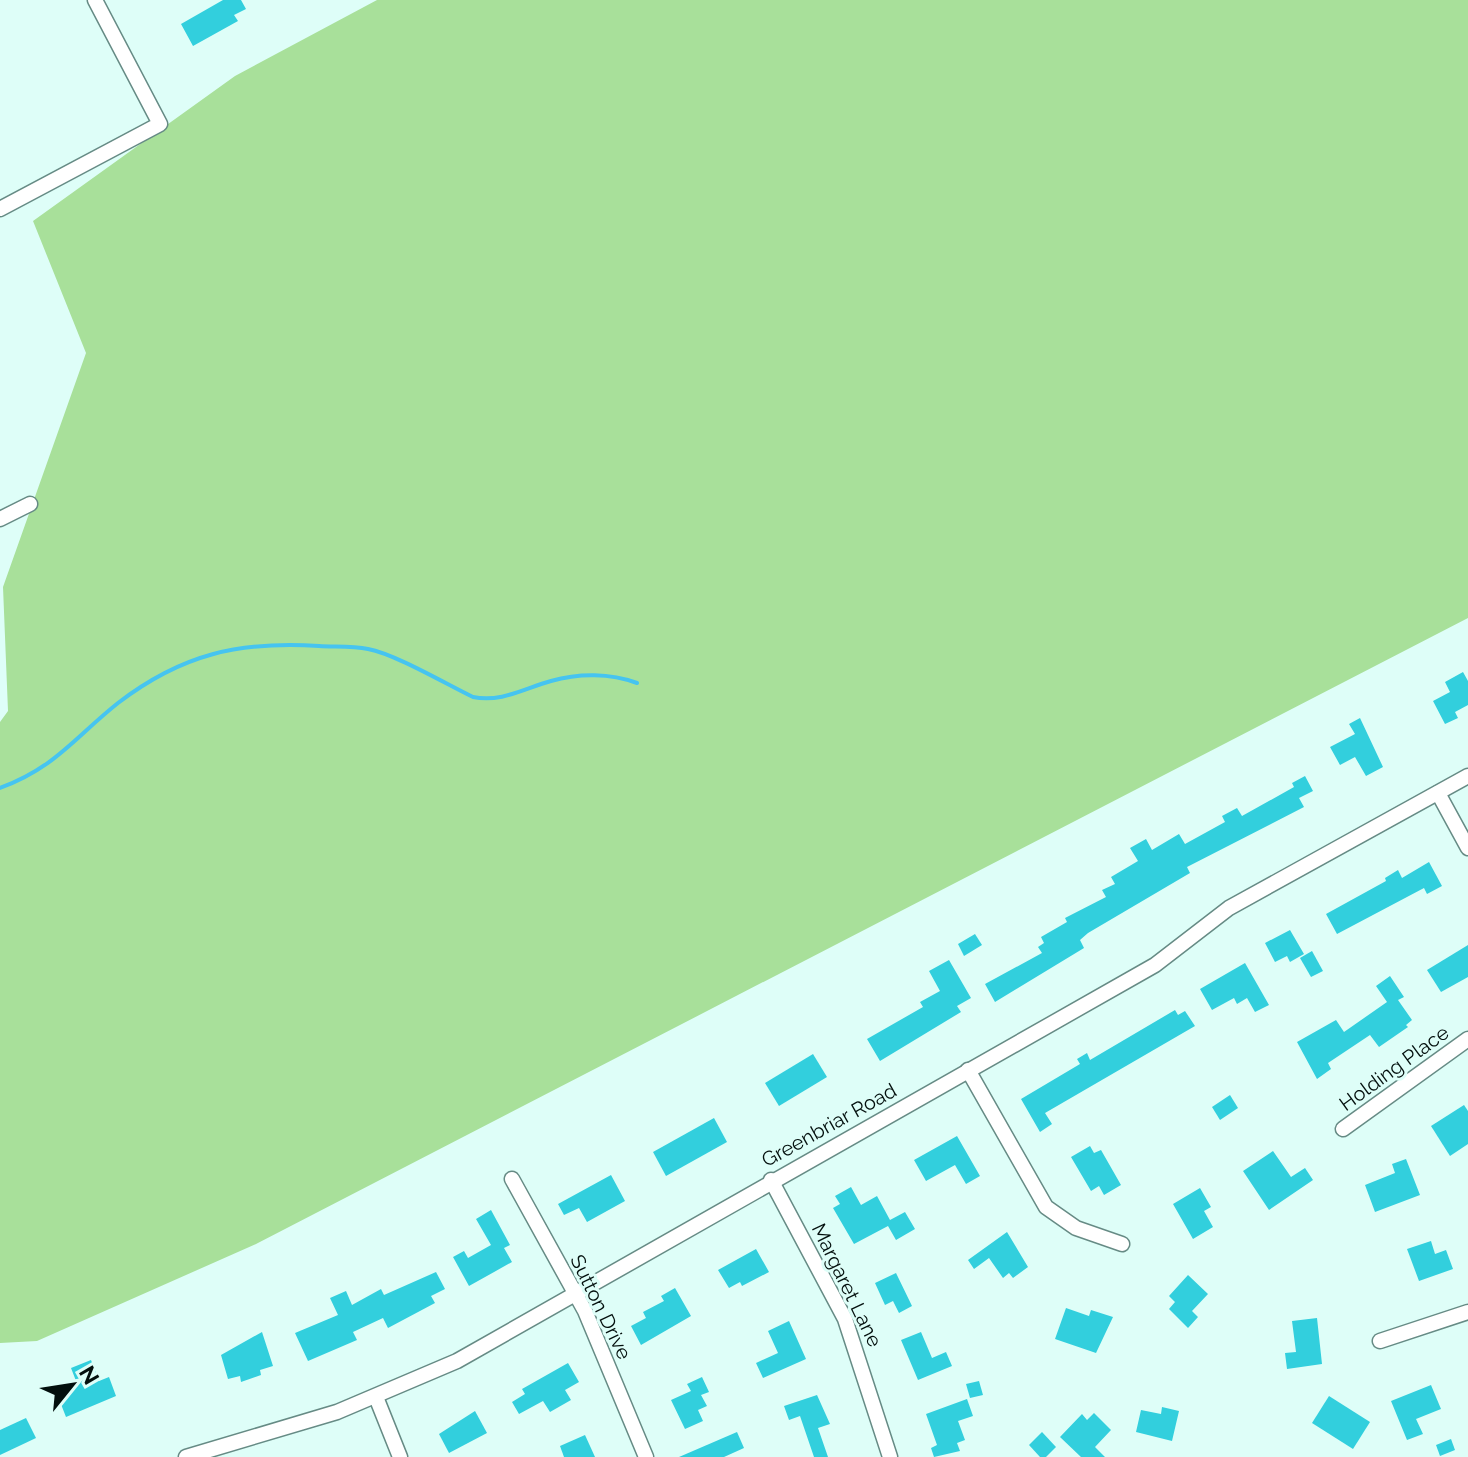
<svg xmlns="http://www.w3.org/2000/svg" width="1468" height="1457" font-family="Raleway,sans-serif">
	<rect width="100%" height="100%" fill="#defef8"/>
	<polygon fill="#a8e09a" points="377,0 1468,0 1468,618 256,1244 37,1341 0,1343 0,722 8,711 3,587 86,353 33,221 235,76"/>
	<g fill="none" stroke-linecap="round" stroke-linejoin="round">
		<path stroke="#46c4f0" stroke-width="4" d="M 0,788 C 56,767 74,738 118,703 C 182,654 239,641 319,646 C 335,647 352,646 368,649 C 395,654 446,684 473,697 C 501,703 525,688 551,681 C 579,673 610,673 637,683"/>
	</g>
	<g fill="#32cfdd">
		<polygon points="223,0 241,0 246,9 234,15 238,21 193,46 181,24"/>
		<polygon points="1463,672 1468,681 1468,705 1455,712 1458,718 1445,724 1433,701 1450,692 1445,682"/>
		<polygon points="1360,718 1383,767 1366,776 1355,757 1340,765 1330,747 1355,734 1349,724"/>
		<polygon points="1305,776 1313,791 1299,798 1304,807 1187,867 1190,873 1088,933 1080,940 1084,948 995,1002 985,984 1042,953 1038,947 1044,943 1041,937 1067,922 1065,918 1106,897 1102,890 1115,884 1111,877 1138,861 1130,848 1146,839 1152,850 1179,834 1185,844 1225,822 1222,816 1237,808 1242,816 1294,787 1292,783"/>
		<polygon points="1429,862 1442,886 1427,894 1424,888 1337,934 1326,914 1386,881 1385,878 1398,870 1402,878"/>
		<polygon points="1290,930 1304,954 1290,962 1287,956 1275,962 1265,943"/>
		<polygon points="975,934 982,945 964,956 958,944"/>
		<polygon points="1468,945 1468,977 1441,992 1427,970"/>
		<polygon points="1312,951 1323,971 1311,977 1300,958"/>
		<polygon points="949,960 971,998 957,1006 961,1012 880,1061 867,1039 923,1007 920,1002 940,991 929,971"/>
		<polygon points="1245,963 1269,1005 1255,1012 1247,998 1237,1004 1234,998 1212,1010 1200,989"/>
		<polygon points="1390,976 1404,997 1398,1000 1412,1020 1406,1025 1408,1027 1379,1047 1370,1035 1328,1063 1331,1069 1317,1079 1297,1042 1336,1020 1344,1032 1387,1002 1376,986"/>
		<polygon points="1175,1010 1178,1015 1185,1011 1195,1026 1045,1113 1052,1124 1040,1132 1021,1099 1080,1064 1077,1059 1087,1053 1090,1060"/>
		<polygon points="813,1054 827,1077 779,1106 765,1083"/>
		<polygon points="1230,1095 1238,1108 1220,1120 1212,1107"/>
		<polygon points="1464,1105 1468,1111 1468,1144 1450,1156 1431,1126"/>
		<polygon points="714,1118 727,1142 666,1176 653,1152"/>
		<polygon points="957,1136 980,1176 966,1184 955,1165 926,1181 914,1160"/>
		<polygon points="1090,1146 1094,1153 1101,1150 1121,1185 1104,1195 1099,1186 1091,1191 1071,1157"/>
		<polygon points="1273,1151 1291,1177 1305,1168 1313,1180 1269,1210 1243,1171"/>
		<polygon points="1406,1159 1420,1195 1375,1212 1365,1185 1395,1173 1392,1164"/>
		<polygon points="611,1175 625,1201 587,1222 579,1208 564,1215 558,1204"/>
		<polygon points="851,1187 861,1205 877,1196 890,1220 905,1212 915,1229 896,1240 888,1226 854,1244 833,1208 840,1204 835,1196"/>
		<polygon points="1200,1188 1211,1207 1204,1211 1213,1227 1193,1239 1173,1204"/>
		<polygon points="491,1210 510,1245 504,1248 512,1262 469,1286 453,1257 464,1251 468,1258 491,1245 476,1219"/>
		<polygon points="1007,1232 1028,1267 1013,1278 1009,1273 1003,1278 989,1258 974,1269 968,1260"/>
		<polygon points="1431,1241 1435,1254 1446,1250 1453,1269 1419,1281 1407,1249"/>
		<polygon points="756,1249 769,1272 742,1286 740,1282 729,1288 718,1270"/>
		<polygon points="436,1272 445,1289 431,1296 435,1303 388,1328 383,1318 353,1332 357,1340 308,1361 295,1333 338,1315 330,1298 346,1291 352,1305 381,1289 384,1295"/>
		<polygon points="896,1273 912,1306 899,1313 893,1301 885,1305 875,1283"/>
		<polygon points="1188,1275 1208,1294 1192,1311 1198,1317 1188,1328 1169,1309 1175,1302 1169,1296"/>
		<polygon points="675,1288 691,1316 641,1345 631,1326 646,1318 643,1312 664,1301 661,1296"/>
		<polygon points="1066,1308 1089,1316 1091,1310 1113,1317 1096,1353 1055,1339"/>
		<polygon points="1317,1318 1322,1364 1287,1369 1285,1353 1296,1352 1292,1321"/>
		<polygon points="789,1321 806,1359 763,1378 756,1363 778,1353 768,1331"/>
		<polygon points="262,1332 273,1366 260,1370 261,1375 241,1382 240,1376 228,1379 221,1355"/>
		<polygon points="921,1332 932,1358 946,1352 952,1366 918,1380 901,1340"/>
		<polygon points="91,1360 99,1381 109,1377 116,1396 66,1417 57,1394 78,1386 71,1368"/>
		<polygon points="568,1363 579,1382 565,1390 571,1400 550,1412 543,1401 519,1414 512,1402 525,1394 522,1389"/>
		<polygon points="702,1377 709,1392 701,1395 707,1406 698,1410 703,1421 685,1429 671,1400 691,1391 687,1384"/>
		<polygon points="979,1381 983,1395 970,1398 966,1384"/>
		<polygon points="1431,1385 1441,1409 1416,1419 1423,1434 1407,1440 1391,1401"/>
		<polygon points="817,1395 830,1424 818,1428 828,1457 814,1457 800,1416 789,1420 784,1406"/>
		<polygon points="1329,1396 1370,1422 1353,1449 1312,1423"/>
		<polygon points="967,1399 973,1416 958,1421 965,1440 957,1443 960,1451 934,1457 931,1448 937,1445 926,1414"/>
		<polygon points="1162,1407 1179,1411 1172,1441 1136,1432 1141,1410 1161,1414"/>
		<polygon points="475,1411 487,1433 449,1453 439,1434"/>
		<polygon points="1094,1413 1111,1430 1095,1447 1105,1457 1081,1457 1060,1437 1082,1414 1087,1420"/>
		<polygon points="26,1418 36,1438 0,1455 0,1430"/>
		<polygon points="737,1432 744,1448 724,1457 679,1457"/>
		<polygon points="1042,1432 1056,1447 1046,1457 1040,1457 1029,1445"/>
		<polygon points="585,1435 595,1457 564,1457 560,1446"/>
		<polygon points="1451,1439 1455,1450 1440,1456 1436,1445"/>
	</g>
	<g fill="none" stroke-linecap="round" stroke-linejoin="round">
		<defs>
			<g id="street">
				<polyline points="0,209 160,124 95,0"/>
				<polyline points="0,519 30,504"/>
				<polyline points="1438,793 1468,848"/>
				<polyline points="968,1070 1046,1207 1076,1228 1122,1244"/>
				<polyline points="1343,1129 1468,1039"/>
				<polyline points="512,1179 585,1311 646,1457"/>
				<polyline points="771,1180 845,1319 890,1457"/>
				<polyline points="1380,1341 1468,1312"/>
				<polyline points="376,1397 400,1457"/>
				<polyline points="186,1457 337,1412 457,1361 1155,965 1229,908 1468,776"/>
			</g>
		</defs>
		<use href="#street" stroke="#668b85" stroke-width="17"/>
		<use href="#street" stroke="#fff" stroke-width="14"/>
	</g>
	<g text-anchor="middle" stroke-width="6" stroke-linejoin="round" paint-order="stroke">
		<g font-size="20" fill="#030f0d" stroke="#defef8">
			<text transform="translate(1394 1068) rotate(-36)" y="7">Holding Place</text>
			<text transform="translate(829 1125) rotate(-29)" y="7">Greenbriar Road</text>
			<text transform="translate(847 1285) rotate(64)" y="7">Margaret Lane</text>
			<text transform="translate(601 1307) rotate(64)" y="7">Sutton Drive</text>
		</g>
	</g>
	<g transform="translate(72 1385) rotate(60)" stroke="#defef8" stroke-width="6" paint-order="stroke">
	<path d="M0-6L14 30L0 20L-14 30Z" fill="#030f0d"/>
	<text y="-12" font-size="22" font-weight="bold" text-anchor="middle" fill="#030f0d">N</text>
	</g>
</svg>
